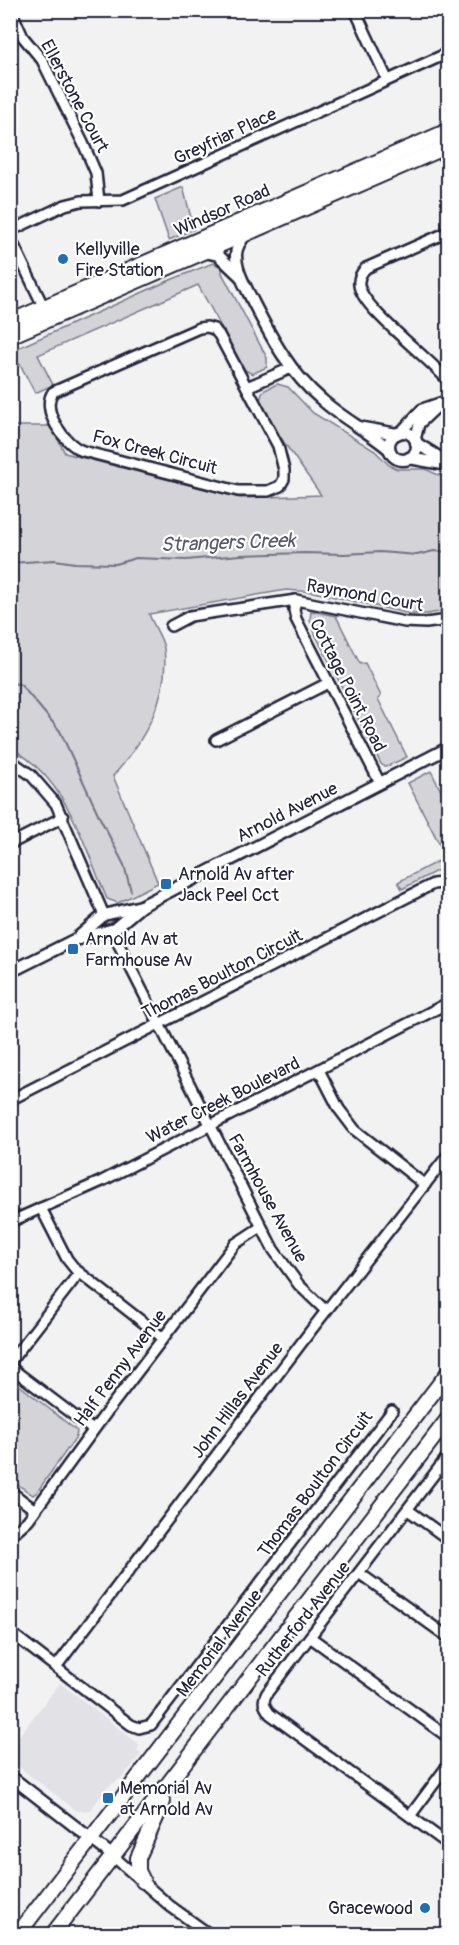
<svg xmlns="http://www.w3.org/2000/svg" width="459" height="1945" font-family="Pangolin,sans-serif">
	<rect width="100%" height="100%" fill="#f2f2f3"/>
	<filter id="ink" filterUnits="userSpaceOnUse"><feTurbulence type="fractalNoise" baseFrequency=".0167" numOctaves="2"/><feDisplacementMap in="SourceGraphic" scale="12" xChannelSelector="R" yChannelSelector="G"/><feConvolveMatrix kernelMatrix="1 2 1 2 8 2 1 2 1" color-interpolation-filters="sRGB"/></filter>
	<g filter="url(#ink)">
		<polygon fill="#e2e2e6" points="60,1683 140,1745 136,1751 141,1754 123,1777 106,1788 91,1810 77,1811 11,1761 11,1746"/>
		<g fill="#d3d3d8" stroke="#7a7a8a" stroke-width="1.5">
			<polygon points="183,187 194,229 169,240 155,199"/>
			<polygon points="213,263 222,267 222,273 267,358 267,367 252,374 245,370 198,285 38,355 53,385 35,393 20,364 11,367 11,351 168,281"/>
			<path d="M 277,384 L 288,387 L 313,413 L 375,451 L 389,465 L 397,469 L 425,469 L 448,479 L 448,610 L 428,614 L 410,614 L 313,592 L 286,590 L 149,614 C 153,625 162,637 164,648 C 170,696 144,742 113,776 L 158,883 L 118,903 L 107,899 C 83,843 67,779 11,748 L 11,426 L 51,426 L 65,453 L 240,498 L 321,495 L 281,438 L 260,400 L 263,391 Z"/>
			<polygon points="311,611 336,616 360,664 365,663 381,696 378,699 407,757 388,766 384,766 381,764 315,634 310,620"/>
			<polygon points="431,771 448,805 448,869 442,868 402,889 398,882 446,857 408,783"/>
			<polygon points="13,1380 77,1431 76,1437 37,1492 33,1495 11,1480 10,1381"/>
		</g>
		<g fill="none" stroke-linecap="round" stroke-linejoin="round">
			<g stroke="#727282" stroke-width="2">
				<polyline points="10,563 55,560 75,563 116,564 136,558 186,560 240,555 305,553 344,554 380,552 417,555 434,551 448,552"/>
				<polyline points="10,682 21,685 60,731 100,818 124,865 131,891"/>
			</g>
			<defs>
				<g id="minor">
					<polyline points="11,10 23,37 42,60 83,143 96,173 99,201"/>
					<polyline points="355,10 387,79"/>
					<polyline points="10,231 65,205 81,201 123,200 448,53"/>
					<path d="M 448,232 L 366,268 C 361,273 358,278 359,285 C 362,309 431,359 448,381"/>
					<polyline points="10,237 44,308"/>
					<path d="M 207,327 L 214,329 L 219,335 L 278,446 L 284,470 L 284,479 L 280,486 L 268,491 L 238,491 L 83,451 C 65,445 40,410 53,392 L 199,328 Z"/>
					<polyline points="247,387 291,368"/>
					<polyline points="400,433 422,409 448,400"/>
					<polyline points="415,440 419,424 440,404"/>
					<polyline points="296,600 294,610 296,619 380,783"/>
					<polyline points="171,626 190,616 296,600 405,622 426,623 448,620"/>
					<polyline points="216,740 328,683"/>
					<polyline points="10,760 31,775 56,804 104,915"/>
					<polyline points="10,844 63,817"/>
					<polyline points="112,931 273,1249 299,1285 326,1311"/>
					<polyline points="319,1070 339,1109 355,1130 425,1185"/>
					<polyline points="10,1100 433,884 442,883 448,886"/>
					<polyline points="41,1208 67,1259 75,1269 163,1338"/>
					<polyline points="10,1222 102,1181 448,1003"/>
					<polyline points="10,1362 79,1273"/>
					<polyline points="10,1367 93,1430"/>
					<path d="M 448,1456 L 267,1693 C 262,1702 264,1706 270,1714 L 448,1844"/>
					<polyline points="10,1491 35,1510"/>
					<polyline points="408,1510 448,1539"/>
					<polyline points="10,1536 28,1520 109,1409 235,1244 261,1227"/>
					<polyline points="359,1573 448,1637"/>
					<polyline points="10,1632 131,1725 139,1728 151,1725 392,1411"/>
					<polyline points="310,1637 448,1737"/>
					<polyline points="56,1667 312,1329 448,1155"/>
					<polyline points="410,1816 448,1765"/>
					<polyline points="113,1856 170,1906 209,1934"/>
				</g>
				<g id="tertiary">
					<path d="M 246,234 C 241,240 236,247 236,255 C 236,272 246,287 253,302 C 272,339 290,373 322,400 C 343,419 368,431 389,449"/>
					<polyline points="205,252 218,255 239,275"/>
					<polyline points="363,428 397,434"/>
					<circle cx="403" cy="446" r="14"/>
					<polyline points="416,443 437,456 445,463"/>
					<polyline points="409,458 448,465"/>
					<polyline points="79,939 114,929 140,907"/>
					<polyline points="10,972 76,939 104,915 141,906 448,748"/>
					<polyline points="10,1776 113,1856"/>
				</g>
				<g id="primary">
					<polyline points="10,322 448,131"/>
					<polyline points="10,336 448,146"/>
					<polyline points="143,1881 138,1871 138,1858 163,1802"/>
					<polyline points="18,1934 448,1373"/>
					<polyline points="53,1934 448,1419"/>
				</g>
			</defs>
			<use href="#minor" stroke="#22223b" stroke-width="14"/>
			<use href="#tertiary" stroke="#22223b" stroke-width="15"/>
			<use href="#primary" stroke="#22223b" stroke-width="18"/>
			<use href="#minor" stroke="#fff" stroke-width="9"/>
			<use href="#tertiary" stroke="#fff" stroke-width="10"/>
			<use href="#primary" stroke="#fff" stroke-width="14"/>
		</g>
	</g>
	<g fill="#1f6fb2" stroke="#fff" stroke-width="2">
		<circle cx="63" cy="259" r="6"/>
		<rect x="160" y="878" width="12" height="12" rx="3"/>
		<rect x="67" y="943" width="12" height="12" rx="3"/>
		<rect x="102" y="1792" width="12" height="12" rx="3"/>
		<circle cx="425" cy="1908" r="6"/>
	</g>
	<g text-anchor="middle" stroke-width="4.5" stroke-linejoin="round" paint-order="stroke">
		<g font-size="18" fill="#22223b" stroke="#fff">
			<text transform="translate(75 96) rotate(62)" y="6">Ellerstone Court</text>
			<text transform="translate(225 136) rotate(-25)" y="6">Greyfriar Place</text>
			<text transform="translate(222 210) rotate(-24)" y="6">Windsor Road</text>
			<text transform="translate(155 452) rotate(15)" y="6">Fox Creek Circuit</text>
			<text transform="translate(365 595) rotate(10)" y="6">Raymond Court</text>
			<text transform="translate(348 685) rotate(63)" y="6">Cottage Point Road</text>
			<text transform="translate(287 812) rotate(-27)" y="6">Arnold Avenue</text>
			<text transform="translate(222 974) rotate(-27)" y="6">Thomas Boulton Circuit</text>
			<text transform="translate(223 1100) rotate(-27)" y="6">Water Creek Boulevard</text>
			<text transform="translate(268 1198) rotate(61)" y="6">Farmhouse Avenue</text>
			<text transform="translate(120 1368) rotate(-53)" y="6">Half Penny Avenue</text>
			<text transform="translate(237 1400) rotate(-53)" y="6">John Hillas Avenue</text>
			<text transform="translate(315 1484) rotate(-53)" y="6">Thomas Boulton Circuit</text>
			<text transform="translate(303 1619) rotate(-52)" y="6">Rutherford Avenue</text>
			<text transform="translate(219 1643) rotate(-53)" y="6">Memorial Avenue</text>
		</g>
		<g font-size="18" fill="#22223b" stroke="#fff" text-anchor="start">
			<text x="75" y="255">Kellyville<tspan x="75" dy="21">Fire Station</tspan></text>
			<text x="178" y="880">Arnold Av after<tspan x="178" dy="21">Jack Peel Cct</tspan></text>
			<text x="85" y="945">Arnold Av at<tspan x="85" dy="21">Farmhouse Av</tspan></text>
			<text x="120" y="1794">Memorial Av<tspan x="120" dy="21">at Arnold Av</tspan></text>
			<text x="413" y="1914" text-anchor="end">Gracewood</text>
		</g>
		<g font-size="20" font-style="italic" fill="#58586b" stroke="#fff">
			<text transform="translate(228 542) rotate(-2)" y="7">Strangers Creek</text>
		</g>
	</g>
	<rect width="459" height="1945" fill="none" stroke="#fff" stroke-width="36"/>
	<rect x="18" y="18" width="423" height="1909" fill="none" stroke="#22223b" stroke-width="2" filter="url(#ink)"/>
</svg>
